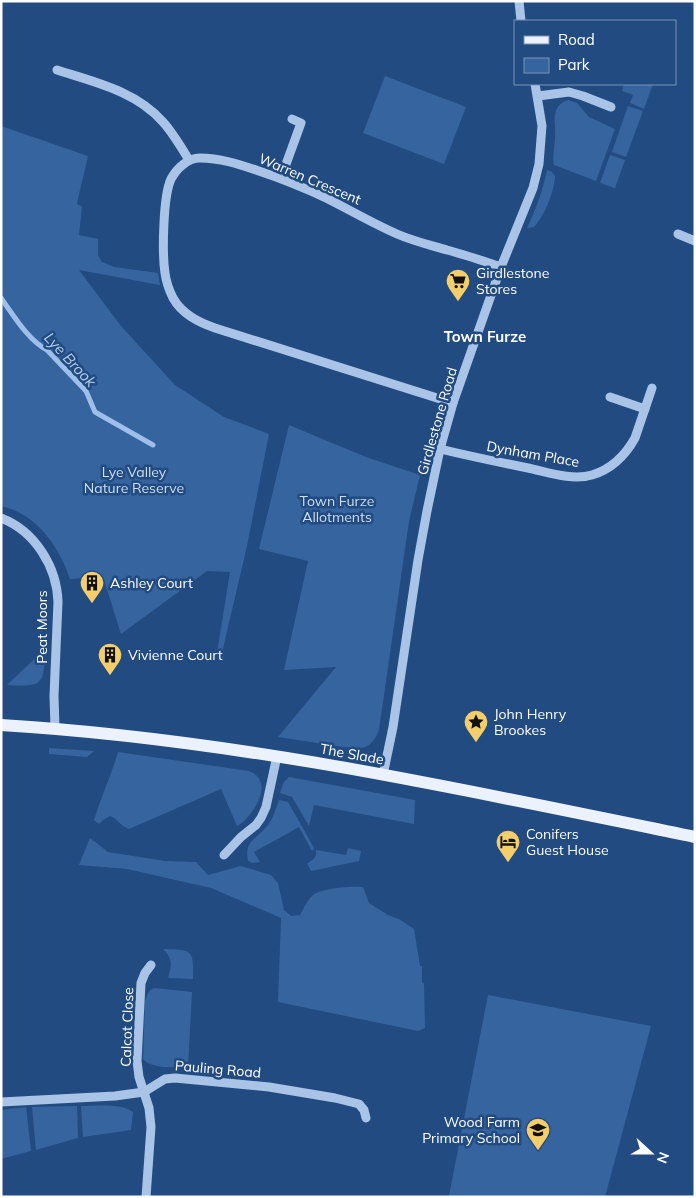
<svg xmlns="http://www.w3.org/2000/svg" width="696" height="1198" font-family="Mulish,sans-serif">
	<rect width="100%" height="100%" fill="#224b81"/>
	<g fill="#36649f">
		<polygon points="385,76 466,107 444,164 363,133"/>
		<polygon points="624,84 653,84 644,109 630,103 633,95 622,91"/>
		<path d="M 568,100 L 577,103 L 589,117 L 615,129 L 596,181 L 554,165 C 552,156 555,145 555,136 C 556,128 553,119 556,111 C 558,105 562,102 568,100 Z"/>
		<polygon points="628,106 643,111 626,157 612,152"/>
		<path d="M 1,126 L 88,156 L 77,203 L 78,205 L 82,206 L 79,235 L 98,239 L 98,255 L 102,262 L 114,267 L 158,273 L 160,285 L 79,270 L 121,326 L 175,385 L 224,417 L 269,434 L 247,546 L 222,653 L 217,653 L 230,572 L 207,571 L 121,634 L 103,577 L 70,579 C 61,552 43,523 16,511 C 11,509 6,507 1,506 Z"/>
		<polygon points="610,155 625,160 615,188 600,183"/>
		<path d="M 547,170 L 552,172 L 555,176 C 555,190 544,217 534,227 L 528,228 L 527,228 C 536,209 543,190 547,170 Z"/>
		<path d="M 289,425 L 366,457 L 420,475 L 409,521 L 379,730 C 374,742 370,747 357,749 L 278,737 L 336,667 L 284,670 L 308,561 L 259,549 Z"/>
		<path d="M 45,649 C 44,685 43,687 7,685 Z"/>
		<polygon points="49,748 94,751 87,757 49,754"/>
		<path d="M 118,752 L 249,771 C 251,772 255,774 256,775 C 272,789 250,819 237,826 L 221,789 L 129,829 C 119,825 118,819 110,816 L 103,820 L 99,824 L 94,820 C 101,797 111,776 118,752 Z"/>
		<polygon points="289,777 415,800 414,824 314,805 309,826 292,797 280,793 284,782"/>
		<path d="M 279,800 L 288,802 L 313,846 L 314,849 L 312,851 L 299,827 L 254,852 L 260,862 L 253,863 L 248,861 C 244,840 256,840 268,825 C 273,818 276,809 279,800 Z"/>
		<path d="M 90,838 L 108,852 L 165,861 L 196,862 L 208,875 L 241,866 L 271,875 L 278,883 L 284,910 L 291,916 L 300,915 C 304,908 307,900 313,895 C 322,888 352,886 363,887 L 369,903 L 388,915 L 399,919 L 414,929 L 420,966 L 422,966 L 422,982 L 424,984 L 425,1028 L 418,1031 L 278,1002 L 281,918 L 211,888 L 127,869 L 79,865 Z"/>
		<path d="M 348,848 L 361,851 L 359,861 L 311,871 L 307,863 C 313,861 317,857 316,850 L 346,855 Z"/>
		<path d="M 163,949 C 192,950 194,949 193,979 L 168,978 C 172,965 173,959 163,949 Z"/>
		<path d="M 154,988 L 192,992 L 188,1068 C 176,1067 151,1069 143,1059 L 145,1001 C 147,996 148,990 154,988 Z"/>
		<polygon points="488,995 651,1026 605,1197 448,1197 449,1196"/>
		<polygon points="77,1106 78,1138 36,1150 32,1107"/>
		<path d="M 81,1106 C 95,1106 122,1103 133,1112 L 131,1130 L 83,1137 Z"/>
		<polygon points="26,1107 31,1151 1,1159 1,1110"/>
	</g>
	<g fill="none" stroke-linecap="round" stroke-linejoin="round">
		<path stroke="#9dbfe9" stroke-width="5" d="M 1,298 C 14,316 28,340 47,350 L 86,391 L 95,412 L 153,445"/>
		<g stroke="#a9c4e7" stroke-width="9">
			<polyline points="519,1 521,21"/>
			<path d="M 57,70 C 94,82 136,91 163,122 C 173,133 181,147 189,160"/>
			<polyline points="538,96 569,92 583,96 611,107"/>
			<polyline points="281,178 301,123 292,119"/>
			<polyline points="678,234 695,241"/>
			<polyline points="610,397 645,409"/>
			<path d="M 453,403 L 215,328 C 198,322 182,314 173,298 C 169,290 166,281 165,273 C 162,253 163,196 171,179 C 177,168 188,158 200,158 C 220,158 238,164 256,170 C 280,178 303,187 326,198 C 350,210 372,223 397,234 C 413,241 430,245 447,250 C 466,255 483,261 501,267"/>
			<path d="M 440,449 C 469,456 498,462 528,468 C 547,472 572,481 592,475 C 612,469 625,456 635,438 L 652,388"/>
			<path d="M 1,518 C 35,531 57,567 58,602 L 54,696 L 55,728"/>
			<polyline points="383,775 393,727 418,560 427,511 440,449 453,403 501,267 533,188 539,164 542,126 535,84"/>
			<polyline points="224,855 241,837 256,825 261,818 266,807 277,756"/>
			<polyline points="1,1102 115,1096 144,1092 165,1079 175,1078 269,1087 335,1098 359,1104 364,1110 366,1118"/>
			<polyline points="146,1197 151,1127 149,1108 139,1077 137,1061 141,983 145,973 151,965"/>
		</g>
		<path stroke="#ebf2fd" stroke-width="12" d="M 1,725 C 236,739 465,790 695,837"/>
	</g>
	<defs>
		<symbol id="supermarket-pin" viewBox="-11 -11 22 30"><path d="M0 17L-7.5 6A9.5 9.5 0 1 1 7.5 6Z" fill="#f3ce6b" stroke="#224b81"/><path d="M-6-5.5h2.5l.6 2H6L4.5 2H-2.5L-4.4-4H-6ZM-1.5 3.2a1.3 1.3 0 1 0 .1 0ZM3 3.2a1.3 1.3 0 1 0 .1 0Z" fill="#111"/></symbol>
		<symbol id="building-pin" viewBox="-11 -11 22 30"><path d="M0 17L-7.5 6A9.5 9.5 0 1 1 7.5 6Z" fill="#f3ce6b" stroke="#224b81"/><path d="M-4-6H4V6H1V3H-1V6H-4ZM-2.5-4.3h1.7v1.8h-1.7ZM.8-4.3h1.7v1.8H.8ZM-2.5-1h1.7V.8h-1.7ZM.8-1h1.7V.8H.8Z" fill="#111"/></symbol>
		<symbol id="sight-pin" viewBox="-11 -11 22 30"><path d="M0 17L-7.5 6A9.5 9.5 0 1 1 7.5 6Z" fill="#f3ce6b" stroke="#224b81"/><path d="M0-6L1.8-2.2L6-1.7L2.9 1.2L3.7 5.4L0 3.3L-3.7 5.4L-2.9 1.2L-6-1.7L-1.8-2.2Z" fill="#111"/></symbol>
		<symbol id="hotel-pin" viewBox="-11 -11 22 30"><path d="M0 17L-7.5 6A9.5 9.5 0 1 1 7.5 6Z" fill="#f3ce6b" stroke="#224b81"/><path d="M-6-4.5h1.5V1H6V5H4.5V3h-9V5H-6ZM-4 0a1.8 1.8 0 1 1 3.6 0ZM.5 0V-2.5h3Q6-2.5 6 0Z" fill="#111"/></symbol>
		<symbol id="school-pin" viewBox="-11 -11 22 30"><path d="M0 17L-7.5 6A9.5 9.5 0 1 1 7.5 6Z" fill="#f3ce6b" stroke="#224b81"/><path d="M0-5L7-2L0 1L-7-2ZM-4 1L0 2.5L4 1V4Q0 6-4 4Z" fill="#111"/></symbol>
	</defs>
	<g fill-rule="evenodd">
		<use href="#supermarket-pin" x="444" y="267" width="28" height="38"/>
		<use href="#building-pin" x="78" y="569" width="28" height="38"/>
		<use href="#building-pin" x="96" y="641" width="28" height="38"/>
		<use href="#sight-pin" x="462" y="708" width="28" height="38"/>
		<use href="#hotel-pin" x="494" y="828" width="28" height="38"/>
		<use href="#school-pin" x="524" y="1116" width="28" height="38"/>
	</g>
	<g text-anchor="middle" stroke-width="5" stroke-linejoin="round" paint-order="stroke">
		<g font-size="14" fill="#fff" stroke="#224b81">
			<text transform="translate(310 179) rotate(23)" y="5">Warren Crescent</text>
			<text transform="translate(437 421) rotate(-74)" y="5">Girdlestone Road</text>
			<text transform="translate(533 454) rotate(10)" y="5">Dynham Place</text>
			<text transform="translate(42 627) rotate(-90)" y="5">Peat Moors</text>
			<text transform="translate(352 754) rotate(10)" y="5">The Slade</text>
			<text transform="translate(127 1027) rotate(-88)" y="5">Calcot Close</text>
			<text transform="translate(218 1069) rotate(5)" y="5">Pauling Road</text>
		</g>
		<g font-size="14" fill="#fff" stroke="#224b81" text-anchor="start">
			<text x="476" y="278">Girdlestone<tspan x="476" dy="16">Stores</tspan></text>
			<text x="110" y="588">Ashley Court</text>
			<text x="128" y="660">Vivienne Court</text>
			<text x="494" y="719">John Henry<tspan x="494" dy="16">Brookes</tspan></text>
			<text x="526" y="839">Conifers<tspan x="526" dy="16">Guest House</tspan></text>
			<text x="520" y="1127" text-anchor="end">Wood Farm<tspan x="520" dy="16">Primary School</tspan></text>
		</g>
		<g font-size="14" fill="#cddff6" stroke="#224b81">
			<text x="134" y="477">Lye Valley<tspan x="134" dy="16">Nature Reserve</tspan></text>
			<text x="337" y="506">Town Furze<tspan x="337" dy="16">Allotments</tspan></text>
		</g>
		<g font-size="15" font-weight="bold" fill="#fff" stroke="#224b81">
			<text x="485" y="342">Town Furze</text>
		</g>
		<g font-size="15" font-style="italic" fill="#b4cfef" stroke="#224b81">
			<text transform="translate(70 360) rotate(47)" y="5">Lye Brook</text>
		</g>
	</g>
	<rect width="696" height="1198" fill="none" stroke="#ffffff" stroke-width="5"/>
	<rect x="514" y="20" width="162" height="65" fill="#224b81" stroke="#7a93b3"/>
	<rect x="524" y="36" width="25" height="8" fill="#ebf2fd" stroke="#7a93b3"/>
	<text x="558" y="45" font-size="15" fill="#ffffff">Road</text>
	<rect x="524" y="58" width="25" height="15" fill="#36649f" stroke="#7a93b3"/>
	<text x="558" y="70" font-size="15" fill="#ffffff">Park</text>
	<g transform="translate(651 1153) rotate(111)" stroke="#224b81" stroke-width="4" paint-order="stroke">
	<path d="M0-4L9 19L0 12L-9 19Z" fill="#ffffff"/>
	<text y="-8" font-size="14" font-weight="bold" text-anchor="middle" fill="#ffffff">N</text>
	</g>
</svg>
